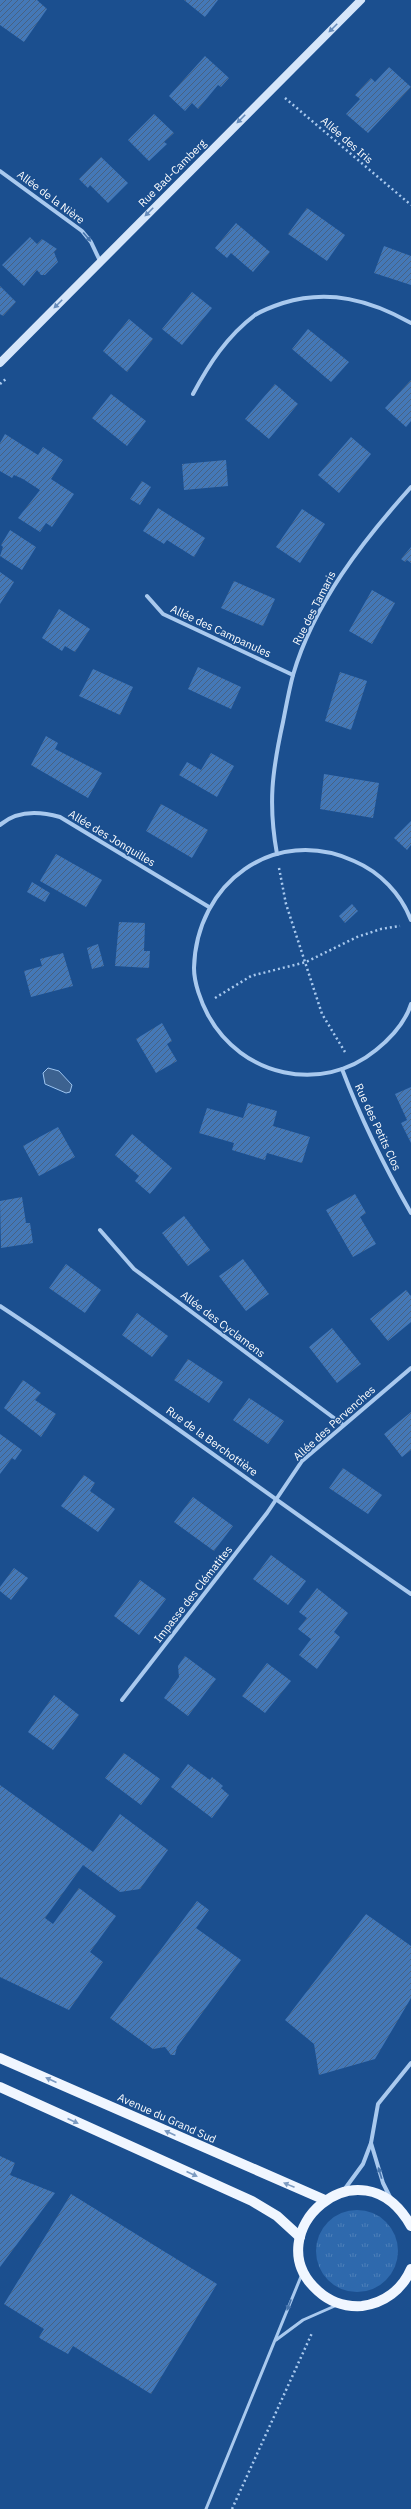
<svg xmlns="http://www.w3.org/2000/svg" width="411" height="2509" font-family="'IBM Plex Sans',sans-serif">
	<defs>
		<pattern id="grass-tufts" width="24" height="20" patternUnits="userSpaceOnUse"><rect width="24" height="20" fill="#2e69ad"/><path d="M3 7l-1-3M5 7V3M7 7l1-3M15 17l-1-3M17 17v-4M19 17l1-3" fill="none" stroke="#4d80b9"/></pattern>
		<pattern id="building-hatch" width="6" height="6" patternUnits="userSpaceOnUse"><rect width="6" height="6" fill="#4478b7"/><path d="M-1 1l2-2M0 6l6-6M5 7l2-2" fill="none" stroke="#486282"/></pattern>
	</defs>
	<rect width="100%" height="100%" fill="#1b4f8f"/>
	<circle fill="url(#grass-tufts)" cx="357" cy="2251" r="41"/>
	<polygon fill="#3c6290" stroke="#9cc4f0" points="48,1068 59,1071 72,1085 70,1092 66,1093 45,1084 43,1073"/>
	<g fill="url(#building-hatch)">
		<polygon points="0,0 37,0 47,9 24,42 0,25"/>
		<polygon points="184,0 218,0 205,17"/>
		<polygon points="205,56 229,78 221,87 218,85 198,109 192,103 185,111 169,96"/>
		<polygon points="389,67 411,87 368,133 346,114 360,99 355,95 371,78 375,82"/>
		<polygon points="154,114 174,133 164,142 167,144 149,161 128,140"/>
		<polygon points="101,157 128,183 108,203 90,185 88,188 79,179"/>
		<polygon points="307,208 345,235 327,261 288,234"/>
		<polygon points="236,223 270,252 253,272 231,253 227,258 215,248"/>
		<polygon points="30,237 37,244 42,239 57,249 54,252 58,262 45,275 41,275 37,270 24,286 2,265"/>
		<polygon points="384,246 411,256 411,285 374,273"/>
		<polygon points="0,286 16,302 3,316 0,314"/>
		<polygon points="192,292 212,308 182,345 162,329"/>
		<polygon points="129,319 153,339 127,372 103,351"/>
		<polygon points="308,329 349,362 331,382 292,349"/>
		<polygon points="411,380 411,421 406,427 385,408"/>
		<polygon points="275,384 298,404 269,439 245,419"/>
		<polygon points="111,394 146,421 127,446 92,418"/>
		<polygon points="5,434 38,455 43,447 63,460 51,479 74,494 52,527 46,523 40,532 18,518 40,490 23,479 14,475 12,478 0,471 0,443"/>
		<polygon points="351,437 371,454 339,493 318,475"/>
		<polygon points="226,460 228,486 184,490 182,464"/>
		<polygon points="142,481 151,487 140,505 130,499"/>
		<polygon points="158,508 205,538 194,557 167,540 164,544 143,531"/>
		<polygon points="302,509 325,524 300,563 276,547"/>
		<polygon points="10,530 36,547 22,570 0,556 3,547 1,545"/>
		<polygon points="411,547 411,563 407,560 405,562 401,559"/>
		<polygon points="0,572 14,582 0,604"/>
		<polygon points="234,581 275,599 263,626 221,608"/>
		<polygon points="372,590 395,603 372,644 349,631"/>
		<polygon points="59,609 90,629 75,652 65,646 62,651 42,638"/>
		<polygon points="198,667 241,687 231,709 188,689"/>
		<polygon points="93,669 133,687 120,715 79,696"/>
		<polygon points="340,672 367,681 351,730 325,721"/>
		<polygon points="46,736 58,743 55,749 102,773 88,798 31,765"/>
		<polygon points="211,753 234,766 217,797 179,775 187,762 201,770"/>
		<polygon points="324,774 379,783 373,818 320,809"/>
		<polygon points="161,804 208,830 192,858 146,831"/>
		<polygon points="411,821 411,845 407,850 394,838"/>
		<polygon points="56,854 102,880 86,907 40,881"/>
		<polygon points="32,882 50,893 45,902 27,892"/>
		<polygon points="352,904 358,911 345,923 339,916"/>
		<polygon points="119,922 145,923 144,951 150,951 149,968 115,966"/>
		<polygon points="98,944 104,966 92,969 87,948"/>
		<polygon points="63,953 73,986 31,997 24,971 42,966 40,959"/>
		<polygon points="162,1023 172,1041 167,1044 177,1061 156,1073 136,1039"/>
		<polygon points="411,1087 411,1143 401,1123 407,1120 395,1094"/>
		<polygon points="248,1103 277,1111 273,1126 310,1137 302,1163 267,1153 265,1160 232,1150 234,1143 199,1133 207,1108 243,1118"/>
		<polygon points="58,1127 75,1157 39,1176 23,1146"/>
		<polygon points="132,1134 172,1168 150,1194 135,1181 139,1176 115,1155"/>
		<polygon points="355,1194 366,1213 360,1217 376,1244 353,1257 326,1210"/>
		<polygon points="22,1197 26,1223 30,1223 33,1243 1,1248 0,1201"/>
		<polygon points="184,1216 210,1250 188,1266 162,1233"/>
		<polygon points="243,1259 269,1294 246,1311 219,1276"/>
		<polygon points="66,1264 101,1290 85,1313 49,1288"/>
		<polygon points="406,1290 411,1296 411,1322 388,1341 370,1319"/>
		<polygon points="137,1313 168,1336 152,1357 122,1335"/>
		<polygon points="332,1328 361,1364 337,1383 309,1347"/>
		<polygon points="188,1359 223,1382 209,1403 174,1380"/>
		<polygon points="23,1380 41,1393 35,1400 56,1414 41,1437 4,1408"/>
		<polygon points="249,1398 284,1421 268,1444 233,1420"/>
		<polygon points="411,1412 411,1450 402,1457 384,1434"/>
		<polygon points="0,1434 22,1450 15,1460 12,1458 0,1474"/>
		<polygon points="343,1468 382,1495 368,1514 329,1488"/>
		<polygon points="84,1475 95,1483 90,1491 115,1509 98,1532 61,1506"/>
		<polygon points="193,1497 233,1526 214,1551 174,1522"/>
		<polygon points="271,1555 306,1581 288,1605 253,1579"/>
		<polygon points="14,1568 28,1578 11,1600 0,1591 0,1587"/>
		<polygon points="140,1580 166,1599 139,1635 114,1616"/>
		<polygon points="317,1588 348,1613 334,1632 340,1637 317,1669 299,1655 311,1639 298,1629 307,1618 299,1612"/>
		<polygon points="185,1656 216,1679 188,1716 164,1698 179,1677 178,1666"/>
		<polygon points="267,1663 291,1681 265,1713 242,1696"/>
		<polygon points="54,1695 79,1715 53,1750 28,1732"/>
		<polygon points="124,1753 160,1779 141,1805 105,1778"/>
		<polygon points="188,1764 210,1780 212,1777 223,1786 221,1788 229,1795 212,1818 171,1787"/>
		<polygon points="0,1785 93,1852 120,1814 168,1850 140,1889 120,1892 83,1865 45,1918 53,1924 79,1888 116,1916 90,1952 103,1962 69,2010 0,1977"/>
		<polygon points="197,1901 209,1910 196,1928 241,1960 177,2047 175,2055 171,2055 165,2047 153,2049 110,2018"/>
		<polygon points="366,1914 411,1946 411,1998 375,2059 319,2075 314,2044 285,2020"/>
		<polygon points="0,2156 15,2163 10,2175 55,2193 0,2267"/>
		<polygon points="71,2194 217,2284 151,2394 73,2346 68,2354 41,2339 39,2337 44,2329 4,2304"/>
	</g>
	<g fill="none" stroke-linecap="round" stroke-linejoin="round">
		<g stroke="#a9c9ee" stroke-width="2.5" stroke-dasharray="2 3" stroke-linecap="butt">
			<polyline points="285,98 411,205"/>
			<polyline points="0,384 7,378"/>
			<polyline points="279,868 286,904 322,1014 345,1052"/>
			<polyline points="215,998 251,976 306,962 357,937 381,929 400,926"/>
			<polyline points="232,2509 312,2333"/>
		</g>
		<g stroke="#a9c9ee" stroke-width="3">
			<polyline points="276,2340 303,2320 337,2305"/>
			<polyline points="206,2509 302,2274"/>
		</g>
		<g stroke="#a9c9ee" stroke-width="4">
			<polyline points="0,171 82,231 91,242 100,261"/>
			<path d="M 193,394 C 209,364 227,336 255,315 C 263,310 274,306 283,303 C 329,289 370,300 411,323"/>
			<polyline points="147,596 163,614 293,675"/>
			<path d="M 0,825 C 17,810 39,811 60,817 L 209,907"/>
			<path d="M 277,854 C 268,804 272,772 283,722 C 286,707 289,690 293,675 C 314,603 362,542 411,487"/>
			<path d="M 411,920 C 401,894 380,872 354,861 C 274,825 196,883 194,968 C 194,983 201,1002 208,1015 C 241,1076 321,1095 376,1050 C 391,1038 405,1023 411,1004"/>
			<path d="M 342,1069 C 361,1119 384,1166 411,1213"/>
			<polyline points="100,1230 134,1269 342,1424"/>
			<path d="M 0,1306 C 140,1398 273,1500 411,1594"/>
			<polyline points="122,1700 267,1513 302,1461 411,1368"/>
			<polyline points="371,2143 383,2183 391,2199"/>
			<polyline points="344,2190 363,2164 371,2143 378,2104 411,2063"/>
		</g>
		<polyline stroke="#d6e6fa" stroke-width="8" points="0,363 361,0"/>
		<g stroke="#f0f6ff" stroke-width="10">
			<polyline points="0,2058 325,2200"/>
			<polyline points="0,2087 252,2201 277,2216 300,2237"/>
			<path d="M 411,2226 C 361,2137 254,2234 318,2291 C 330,2302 346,2307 362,2306 C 384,2303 402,2290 411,2269"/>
		</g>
	</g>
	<defs><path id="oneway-solid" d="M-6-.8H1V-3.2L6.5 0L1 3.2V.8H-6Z"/></defs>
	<g fill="#668bba">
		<use href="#oneway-solid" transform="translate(333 28) rotate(135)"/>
		<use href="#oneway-solid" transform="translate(241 119) rotate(135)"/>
		<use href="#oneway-solid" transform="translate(149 212) rotate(135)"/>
		<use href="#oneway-solid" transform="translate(58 304) rotate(135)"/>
	</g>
	<g fill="#4674ac">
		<use href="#oneway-solid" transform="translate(87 237) rotate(50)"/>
		<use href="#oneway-solid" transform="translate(380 2173) rotate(-107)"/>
		<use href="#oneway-solid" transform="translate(289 2305) rotate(111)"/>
	</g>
	<g fill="#7b9ac1">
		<use href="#oneway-solid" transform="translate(51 2080) rotate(-156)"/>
		<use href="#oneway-solid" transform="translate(73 2121) rotate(24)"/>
		<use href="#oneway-solid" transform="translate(170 2133) rotate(-156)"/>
		<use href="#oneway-solid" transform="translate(192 2174) rotate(24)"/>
		<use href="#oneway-solid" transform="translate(289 2185) rotate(-158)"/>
	</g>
	<g text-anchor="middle" stroke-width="3" stroke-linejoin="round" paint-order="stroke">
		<g font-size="11" fill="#fff" stroke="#1b4f8f">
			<text transform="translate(347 140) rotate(41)" y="4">Allée des Iris</text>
			<text transform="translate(172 173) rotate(-45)" y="4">Rue Bad-Camberg</text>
			<text transform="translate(51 197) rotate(37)" y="4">Allée de la Nière</text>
			<text transform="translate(314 608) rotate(-63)" y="4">Rue des Tamaris</text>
			<text transform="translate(221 631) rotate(25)" y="4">Allée des Campanules</text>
			<text transform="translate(112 838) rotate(31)" y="4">Allée des Jonquilles</text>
			<text transform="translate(378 1127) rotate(65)" y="4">Rue des Petits Clos</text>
			<text transform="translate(223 1324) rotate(37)" y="4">Allée des Cyclamens</text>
			<text transform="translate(334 1423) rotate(-42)" y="4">Allée des Pervenches</text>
			<text transform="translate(212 1441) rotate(36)" y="4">Rue de la Berchottière</text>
			<text transform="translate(193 1594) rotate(-52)" y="4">Impasse des Clématites</text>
			<text transform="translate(167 2118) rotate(24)" y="4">Avenue du Grand Sud</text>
		</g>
	</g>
</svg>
